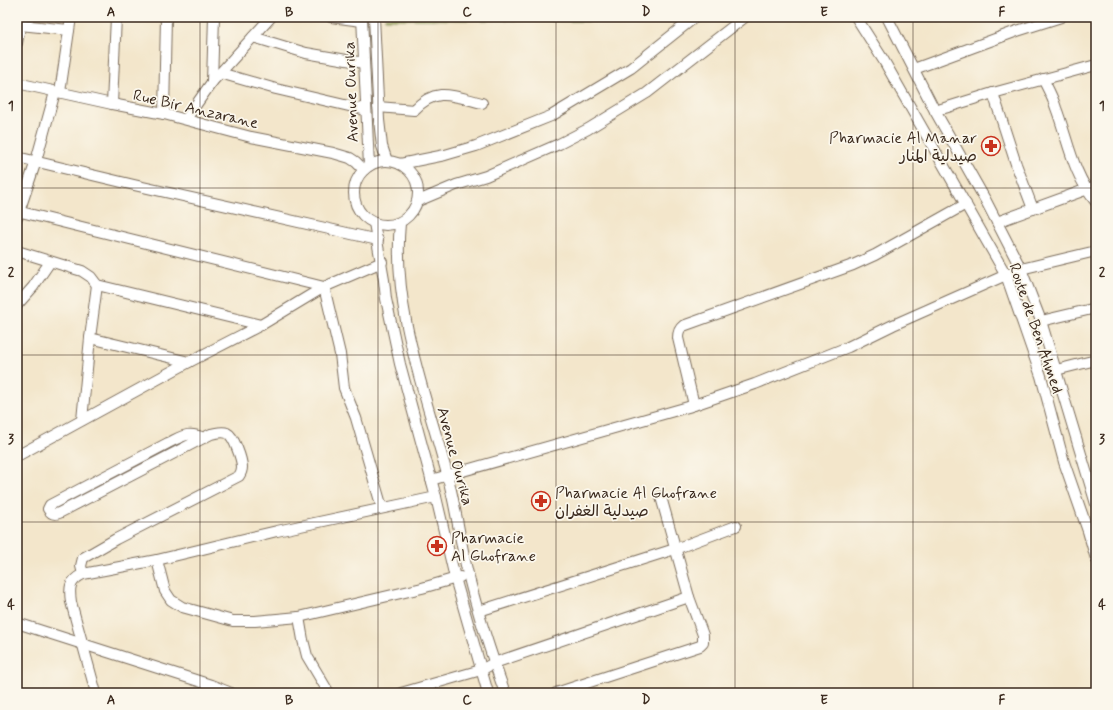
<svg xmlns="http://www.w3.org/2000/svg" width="1113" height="710" font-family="Mynerve,'Playpen Sans Arabic',sans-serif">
	<rect width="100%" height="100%" fill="#fbf7ec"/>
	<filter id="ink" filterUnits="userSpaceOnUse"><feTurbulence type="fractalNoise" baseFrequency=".025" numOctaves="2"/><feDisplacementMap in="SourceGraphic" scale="8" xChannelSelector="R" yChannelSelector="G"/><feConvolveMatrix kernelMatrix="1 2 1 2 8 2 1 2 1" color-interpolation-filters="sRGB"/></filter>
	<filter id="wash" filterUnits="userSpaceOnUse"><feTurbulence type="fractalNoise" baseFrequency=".012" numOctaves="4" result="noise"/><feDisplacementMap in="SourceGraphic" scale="16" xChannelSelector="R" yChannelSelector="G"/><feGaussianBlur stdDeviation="0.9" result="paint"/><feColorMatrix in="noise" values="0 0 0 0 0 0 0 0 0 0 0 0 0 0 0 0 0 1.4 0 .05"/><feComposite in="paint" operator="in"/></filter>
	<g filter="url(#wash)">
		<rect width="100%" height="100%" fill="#f3e6cb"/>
		<polygon fill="#b2ca6f" stroke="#767a46" points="385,17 636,17 637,22 385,19"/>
	</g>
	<g filter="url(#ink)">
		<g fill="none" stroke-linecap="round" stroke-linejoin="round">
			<defs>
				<g id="minor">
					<polyline points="331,17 362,21"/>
					<polyline points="362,17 369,166"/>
					<polyline points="374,17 379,120 382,146 387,161"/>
					<polyline points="856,17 884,61 1006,275 1041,376 1064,462 1088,531 1096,559"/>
					<polyline points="887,17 935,111 986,201 1021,269 1041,321 1096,504"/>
					<polyline points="20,25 69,30"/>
					<polyline points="253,37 306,53 364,63"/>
					<polyline points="17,43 22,17"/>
					<polyline points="914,69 1017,31 1061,17"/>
					<polyline points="220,73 276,89 366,110"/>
					<path d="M 1043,79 C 1048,89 1053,98 1056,108 C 1068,140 1073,175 1096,202"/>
					<polyline points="212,82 214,17"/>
					<polyline points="17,83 112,104 164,114 251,137 333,153 350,158 356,162 364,170"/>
					<polyline points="60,92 71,17"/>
					<polyline points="993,93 1016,164 1033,209"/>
					<polyline points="112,104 116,17"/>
					<path d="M 378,107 L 414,110 C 437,86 453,96 482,103"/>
					<polyline points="935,111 993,93 1096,65"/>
					<polyline points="164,114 166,17"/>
					<polyline points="186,119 212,82 271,17"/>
					<polyline points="17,157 134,185 378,240"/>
					<circle cx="386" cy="193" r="32"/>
					<polyline points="400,164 445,155 476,146 551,116 631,68 695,17"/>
					<polyline points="418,201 456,185 486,176 559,144 588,129 647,93 745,17"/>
					<polyline points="17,211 324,287 340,354 344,388 356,418 382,508"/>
					<polyline points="17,218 36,161 55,92"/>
					<polyline points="997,222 1096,186"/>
					<polyline points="374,223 384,280 386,299 400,364 436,497 455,578 488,693"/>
					<path d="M 400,223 C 392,309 425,392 447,474 C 456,507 460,541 468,574 C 478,614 491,654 505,693"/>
					<polyline points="17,251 82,271 91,277 97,285 261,325"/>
					<polyline points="97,285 90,338 189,362"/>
					<polyline points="17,305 33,287 50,262"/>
					<polyline points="1041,321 1096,308"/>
					<polyline points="1056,370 1096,360"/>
					<path d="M 694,405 L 678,338 C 678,332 679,329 683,326 L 853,265 L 875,255 L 966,204"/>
					<polyline points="82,420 90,338"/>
					<polyline points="17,456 189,362 261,325 324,287 382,262"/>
					<polyline points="431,480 688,407 755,384 848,347 893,325 1006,275 1021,269 1096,251"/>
					<polyline points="157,560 165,591 171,600 182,607 233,621 255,621 299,617 422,588 460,577"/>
					<path d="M 83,574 L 81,566 L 83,558 L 116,539 L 239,476 C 241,473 242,470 242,467 C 242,460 234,436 227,433 C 222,431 217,433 211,434 L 59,513 C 54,515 51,514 48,509 L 50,505 L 168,443 C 183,436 188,431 204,438"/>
					<polyline points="479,611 675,549 736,526"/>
					<polyline points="299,617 303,640 307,656 329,693"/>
					<polyline points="17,623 211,685 231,693"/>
					<path d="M 96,693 L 71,602 C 69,588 69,581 83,574 L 157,560 L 277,531 L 436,497"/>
					<polyline points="401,693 481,670 494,663 689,597"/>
					<polyline points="556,693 700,646 703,643 703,635 689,597 661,497"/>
				</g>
			</defs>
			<use href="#minor" stroke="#7b6c5b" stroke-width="12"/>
			<use href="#minor" stroke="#fff" stroke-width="10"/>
		</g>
	</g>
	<path fill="none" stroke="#3b2a1e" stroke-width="1" stroke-opacity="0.55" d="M 200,17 L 200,693M 378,17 L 378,693M 556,17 L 556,693M 735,17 L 735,693M 913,17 L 913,693M 17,188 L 1096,188M 17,355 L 1096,355M 17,522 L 1096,522"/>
	<defs>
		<symbol id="pharmacy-ring" viewBox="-11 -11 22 22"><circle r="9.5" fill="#fbf7ec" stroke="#c8321e" stroke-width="1.5"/><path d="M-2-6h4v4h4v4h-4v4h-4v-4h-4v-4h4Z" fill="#c8321e"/></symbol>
	</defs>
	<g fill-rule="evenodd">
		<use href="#pharmacy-ring" x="980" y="135" width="22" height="22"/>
		<use href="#pharmacy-ring" x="530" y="490" width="22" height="22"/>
		<use href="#pharmacy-ring" x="426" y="535" width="22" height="22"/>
	</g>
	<g text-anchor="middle" stroke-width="3.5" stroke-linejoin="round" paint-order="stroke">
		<g font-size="16" fill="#3b2a1e" stroke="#fbf7ec">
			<text transform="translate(350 92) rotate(-92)" y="6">Avenue Ourika</text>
			<text transform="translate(196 108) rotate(13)" y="6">Rue Bir Anzarane</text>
			<text transform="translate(1037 328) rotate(71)" y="6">Route de Ben Ahmed</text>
			<text transform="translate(456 456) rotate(75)" y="6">Avenue Ourika</text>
		</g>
		<g font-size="16" fill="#3b2a1e" stroke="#fbf7ec" text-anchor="start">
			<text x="977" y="143" text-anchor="end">Pharmacie Al Manar<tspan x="977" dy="18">صيدلية المنار</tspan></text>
			<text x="555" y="498">Pharmacie Al Ghofrane<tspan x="555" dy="18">صيدلية الغفران</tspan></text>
			<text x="451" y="543">Pharmacie<tspan x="451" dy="18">Al Ghofrane</tspan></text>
		</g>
	</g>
	<rect width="1113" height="710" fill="none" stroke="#fbf7ec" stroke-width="44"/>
	<rect x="22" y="22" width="1069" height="666" fill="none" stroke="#3b2a1e" stroke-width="1.5"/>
	<g font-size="13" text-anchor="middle" font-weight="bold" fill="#3b2a1e">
		<text x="111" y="16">A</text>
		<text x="289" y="16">B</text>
		<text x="467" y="16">C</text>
		<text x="646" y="16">D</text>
		<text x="824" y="16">E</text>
		<text x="1002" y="16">F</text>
		<text x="11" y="110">1</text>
		<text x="1102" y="110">1</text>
		<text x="11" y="276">2</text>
		<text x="1102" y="276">2</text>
		<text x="11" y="443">3</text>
		<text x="1102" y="443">3</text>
		<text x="11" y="609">4</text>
		<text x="1102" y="609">4</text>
		<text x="111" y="704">A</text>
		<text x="289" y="704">B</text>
		<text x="467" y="704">C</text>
		<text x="646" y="704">D</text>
		<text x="824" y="704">E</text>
		<text x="1002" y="704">F</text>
	</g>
</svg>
